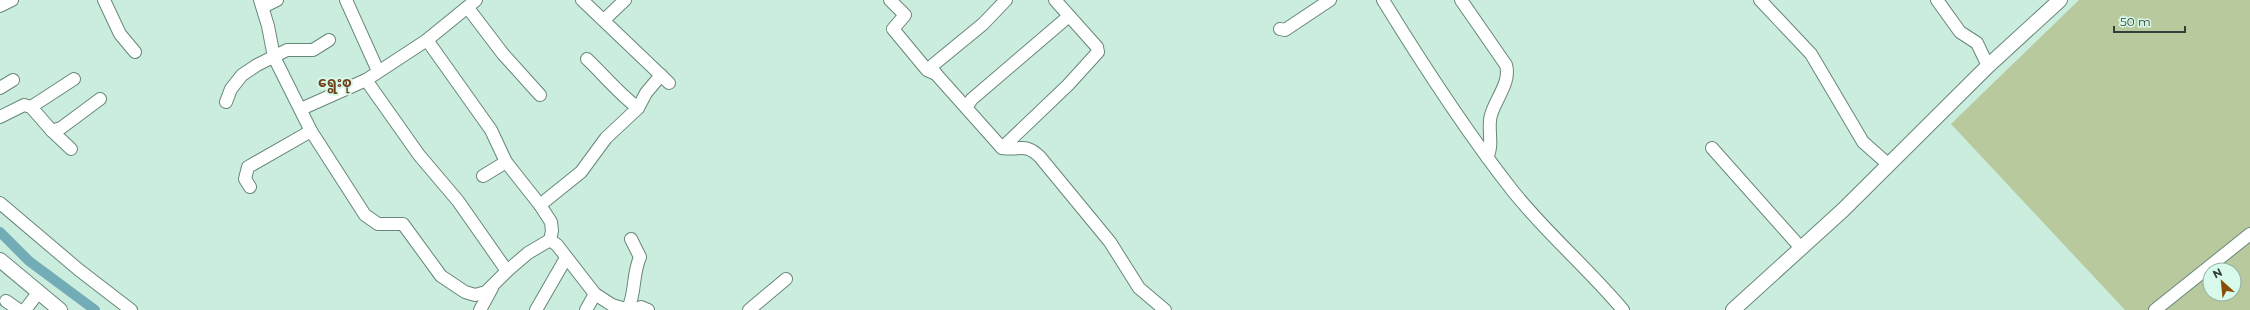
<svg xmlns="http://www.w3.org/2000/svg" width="2250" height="310" font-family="Montserrat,'Noto Sans Myanmar',sans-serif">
	<rect width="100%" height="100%" fill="#caedde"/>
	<path fill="#b8c99e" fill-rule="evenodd" d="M 2079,0 L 2250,0 L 2250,310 L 2125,310 L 1951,124 ZM 2210,270 L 2234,270 L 2234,294 L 2210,294 Z"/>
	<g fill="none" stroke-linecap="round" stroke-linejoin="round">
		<polyline stroke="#71acb7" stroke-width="10" points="0,232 29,261 95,310"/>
		<defs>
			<g id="minor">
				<polyline points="104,0 120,34 135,52"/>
				<polyline points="260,0 268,26 274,57 311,131 365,215 378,224 403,224 441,276 465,292 475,295 486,292 507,271 528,253 550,240 557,245 595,294 612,305 629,310"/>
				<polyline points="346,0 378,71"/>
				<polyline points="582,0 669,83"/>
				<path d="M 890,0 L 905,15 L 893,29 L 927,70 L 936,74 L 1002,148 C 1020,151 1025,142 1040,157 L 1110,242 L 1139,288 L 1165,310"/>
				<path d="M 1383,0 C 1423,65 1465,130 1512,190 C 1546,233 1588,268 1623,310"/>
				<path d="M 1461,0 L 1506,65 C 1511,82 1496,98 1491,115 C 1487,128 1494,145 1487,157"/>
				<polyline points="1760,0 1811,54 1863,142 1889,165"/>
				<polyline points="1937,0 1960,32 1977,43 1988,66"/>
				<polyline points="0,6 12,0"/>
				<polyline points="263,7 277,0"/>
				<polyline points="468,8 503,54 540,95"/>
				<polyline points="604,20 625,0"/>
				<polyline points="1280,29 1285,30 1330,0"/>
				<polyline points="427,40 491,130 506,162 540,205 551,222 552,231 550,240"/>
				<path d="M 587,59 C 604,75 618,93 638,108"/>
				<polyline points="936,74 932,68 933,65 983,24 1006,0"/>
				<polyline points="366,80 419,155 458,201 507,271"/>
				<polyline points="0,88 13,80"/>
				<polyline points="226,102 231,89 242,75 257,65 287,50 313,50 329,40"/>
				<polyline points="967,106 972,99 1069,16"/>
				<polyline points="31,107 74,79"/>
				<polyline points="301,109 366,80 427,40 476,0"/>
				<polyline points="0,117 24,105 31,107 52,131 61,128 100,99"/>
				<polyline points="52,131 71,149"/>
				<polyline points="1002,148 1068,85 1098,52 1097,47 1055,0"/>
				<polyline points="1712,148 1801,248"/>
				<polyline points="483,176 506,162"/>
				<polyline points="250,187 245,179 248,167 311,131"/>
				<polyline points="0,203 79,270 131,310"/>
				<polyline points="540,205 581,172 606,138 638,108 646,93 661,75"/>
				<polyline points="6,301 19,310"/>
				<path d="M 628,309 C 636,291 632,276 640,257 L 631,239"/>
				<polyline points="25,310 38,293"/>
				<polyline points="480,310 492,288"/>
				<polyline points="536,310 566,258"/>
				<polyline points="586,310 595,294"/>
				<polyline points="634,310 641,307 648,310"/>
				<polyline points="749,310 786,279"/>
				<polyline points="2155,310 2250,234"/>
			</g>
			<g id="tertiary">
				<polyline points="0,260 60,310"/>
				<polyline points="1733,310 1843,210 1988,66 2060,0"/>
			</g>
		</defs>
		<use href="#minor" stroke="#678779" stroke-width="14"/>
		<use href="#tertiary" stroke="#678779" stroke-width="16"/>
		<use href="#minor" stroke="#fff" stroke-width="12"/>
		<use href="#tertiary" stroke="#fff" stroke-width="14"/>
	</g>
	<g text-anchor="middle" stroke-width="4" stroke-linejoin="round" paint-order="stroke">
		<g font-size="14" font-weight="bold" fill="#6d421a" stroke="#d7faeb">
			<text x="335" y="87">ရွေးစု</text>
		</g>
	</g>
	<g transform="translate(2222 282) rotate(333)"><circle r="19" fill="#d7faeb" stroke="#95afa4"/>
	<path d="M0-3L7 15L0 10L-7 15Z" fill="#884d07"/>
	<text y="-6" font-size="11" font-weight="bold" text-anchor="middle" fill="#313f3a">N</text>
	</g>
	<path d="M2114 26v6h71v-6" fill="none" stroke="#313f3a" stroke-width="2"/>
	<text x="2120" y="26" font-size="12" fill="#313f3a" stroke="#d7faeb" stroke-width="3" paint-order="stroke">50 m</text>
</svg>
